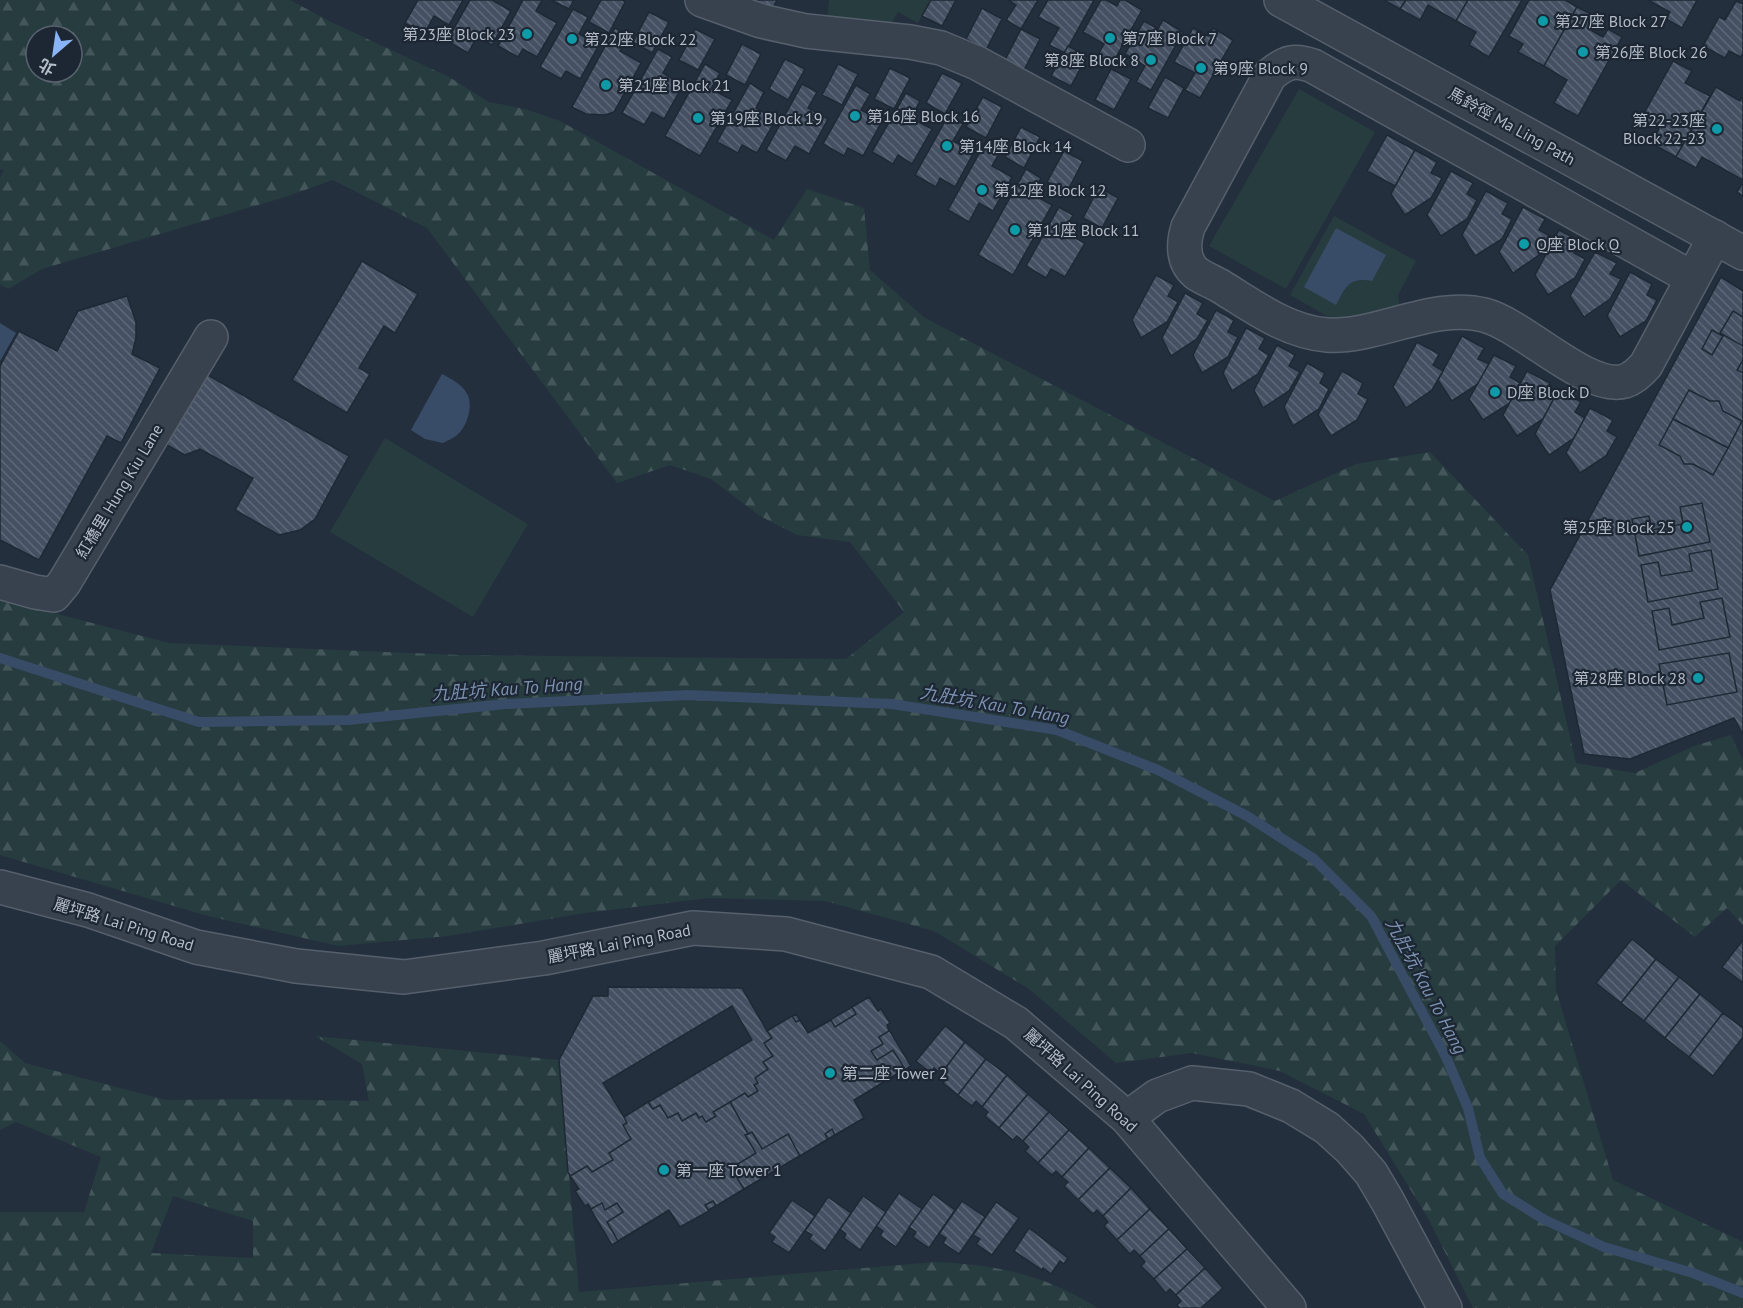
<svg xmlns="http://www.w3.org/2000/svg" width="1743" height="1308" font-family="'PT Sans','Noto Sans TC',sans-serif">
	<defs>
		<pattern id="forest-firs" width="22" height="20" patternUnits="userSpaceOnUse" patternTransform="scale(1.5)"><rect width="22" height="20" fill="#263c3f"/><path d="M5 1l3.5 6h-7zM16 11l3.5 6h-7z" fill="#435659"/></pattern>
		<pattern id="building-back-hatch" width="6" height="6" patternUnits="userSpaceOnUse" patternTransform="scale(1.5)"><rect width="6" height="6" fill="#455162"/><path d="M-1 5l2 2M0 0l6 6M5-1l2 2" fill="none" stroke="#5d6877"/></pattern>
	</defs>
	<rect width="100%" height="100%" fill="#242f3e"/>
	<g fill="url(#forest-firs)" fill-rule="evenodd">
		<path d="M 0,0 L 290,0 L 329,21 L 449,77 L 489,102 L 525,109 L 560,121 L 774,240 L 807,189 L 864,208 L 870,270 L 925,318 L 1275,501 L 1356,464 L 1430,452 L 1528,555 L 1576,763 L 1635,773 L 1694,746 L 1731,735 L 1743,761 L 1743,925 L 1727,908 L 1695,937 L 1621,880 L 1555,946 L 1556,990 L 1613,1180 L 1743,1242 L 1743,1308 L 1473,1308 L 1428,1218 L 1364,1114 L 1280,1071 L 1192,1053 L 1116,1063 L 1029,989 L 934,931 L 825,901 L 709,898 L 585,913 L 448,936 L 338,946 L 208,916 L 0,855 L 0,599 L 169,643 L 459,655 L 846,659 L 904,612 L 850,542 L 797,535 L 760,516 L 711,479 L 670,465 L 617,483 L 427,228 L 333,180 L 285,197 L 42,269 L 8,289 L 0,284 L 0,177 L 4,170 L 0,169 ZM 36,36 L 72,36 L 72,72 L 36,72 Z"/>
		<path d="M 315,1036 L 559,1060 L 579,1292 L 935,1262 C 998,1265 1044,1274 1098,1308 L 0,1308 L 0,1212 L 84,1212 L 101,1157 L 16,1122 L 0,1130 L 0,1041 L 25,1063 L 166,1100 L 257,1099 L 369,1101 L 362,1064 ZM 173,1196 L 253,1221 L 253,1258 L 151,1253 Z"/>
	</g>
	<g fill="#263c3f">
		<polygon points="829,0 930,0 918,23 898,12 891,24 827,20"/>
		<polygon points="1299,89 1375,132 1286,289 1209,246"/>
		<polygon points="1334,216 1416,261 1398,295 1400,308 1334,320 1290,295"/>
		<polygon points="385,438 528,524 473,617 330,532"/>
	</g>
	<g fill="#394c67">
		<path d="M 1336,228 L 1386,255 L 1372,281 C 1348,277 1346,287 1336,305 L 1304,287 Z"/>
		<polygon points="0,323 16,333 0,361"/>
		<path d="M 442,374 C 451,379 460,383 466,392 C 474,403 468,423 460,432 C 456,437 449,440 443,443 L 425,439 L 411,430 Z"/>
	</g>
	<g fill="none" stroke-linecap="round" stroke-linejoin="round">
		<polyline stroke="#394c67" stroke-width="10" points="0,658 199,722 348,720 506,704 688,695 892,704 1057,730 1158,770 1247,816 1314,859 1371,916 1446,1057 1468,1108 1480,1158 1503,1194 1545,1220 1604,1247 1693,1273 1743,1293"/>
	</g>
	<g fill="url(#building-back-hatch)" stroke="#1f2835" stroke-width="1.5" fill-rule="evenodd">
		<polygon points="418,0 463,0 449,25 434,16 424,34 405,23"/>
		<polygon points="470,0 492,0 511,11 492,45 477,37 468,53 447,41"/>
		<polygon points="523,0 542,0 536,11 557,23 537,57 523,49 518,57 498,46"/>
		<polygon points="551,0 574,0 569,9"/>
		<polygon points="601,0 622,0 625,2 609,33 589,22"/>
		<polygon points="736,0 777,0 772,9"/>
		<polygon points="931,0 956,0 942,26 922,16"/>
		<polygon points="1008,0 1038,0 1021,29 1006,20 1016,5"/>
		<polygon points="1048,0 1094,0 1065,53 1049,45 1059,28 1038,17"/>
		<polygon points="1101,0 1106,0 1117,6 1120,0 1125,0 1142,10 1110,68 1095,60 1104,44 1083,32"/>
		<polygon points="1384,0 1406,0 1400,9"/>
		<polygon points="1406,0 1468,0 1456,21 1428,5 1420,20 1400,9"/>
		<polygon points="1468,0 1522,0 1489,57 1469,45 1476,32 1456,21"/>
		<polygon points="1529,0 1565,0 1577,7 1544,66 1518,52 1523,44 1509,36"/>
		<polygon points="1648,0 1697,0 1682,28 1666,19 1670,12"/>
		<polygon points="1736,1 1743,4 1743,53 1741,57 1729,51 1725,58 1703,46 1719,17 1725,20"/>
		<polygon points="1577,7 1599,18 1592,31 1603,37 1608,29 1622,37 1578,116 1554,103 1567,80 1544,66"/>
		<polygon points="982,8 1002,19 986,50 966,39"/>
		<polygon points="573,9 588,17 579,34 599,45 580,79 566,71 561,79 540,67"/>
		<polygon points="649,12 669,22 652,53 633,42"/>
		<polygon points="1163,20 1183,32 1151,90 1136,82 1145,66 1125,54 1144,21 1158,29"/>
		<polygon points="615,28 629,35 620,51 641,63 614,112 605,115 586,114 572,107"/>
		<polygon points="1193,28 1208,36 1213,28 1233,40 1200,98 1185,90 1195,73 1174,62"/>
		<polygon points="695,29 715,39 698,70 679,60"/>
		<polygon points="1021,29 1040,39 1024,70 1005,60"/>
		<polygon points="742,44 761,54 745,85 726,75"/>
		<polygon points="1068,46 1087,56 1071,86 1051,76"/>
		<polygon points="658,49 672,57 663,73 683,85 664,119 652,112 644,125 622,113"/>
		<polygon points="785,59 805,69 788,100 769,89"/>
		<polygon points="1673,61 1692,71 1685,83 1710,96 1676,157 1651,143 1659,129 1641,119"/>
		<polygon points="705,64 720,73 711,89 732,100 700,156 665,136"/>
		<polygon points="838,64 858,74 842,105 822,95"/>
		<polygon points="890,68 910,78 894,109 874,99"/>
		<polygon points="1111,69 1131,79 1114,110 1095,100"/>
		<polygon points="942,73 962,83 945,114 926,103"/>
		<polygon points="1165,77 1184,88 1168,118 1148,108"/>
		<polygon points="750,83 764,92 756,108 776,119 757,153 742,145 738,153 717,142"/>
		<polygon points="802,84 817,92 808,108 828,119 809,154 795,146 786,161 766,150"/>
		<polygon points="856,85 870,94 861,110 882,121 863,156 848,148 844,156 823,144"/>
		<polygon points="1716,87 1740,101 1743,96 1743,180 1702,157 1696,168 1676,157"/>
		<polygon points="906,93 920,101 911,118 932,129 912,164 898,155 893,164 872,152"/>
		<polygon points="983,97 1002,107 986,138 966,127"/>
		<polygon points="948,116 963,124 953,141 974,152 955,187 940,178 936,187 915,175"/>
		<polygon points="1021,127 1040,137 1024,168 1005,157"/>
		<polygon points="1387,135 1415,150 1395,186 1367,171"/>
		<polygon points="986,141 1001,150 992,166 1012,177 993,211 979,203 969,222 948,210"/>
		<polygon points="1415,150 1437,162 1431,173 1442,178 1431,198 1405,215 1391,194"/>
		<polygon points="1064,151 1083,161 1067,192 1047,182"/>
		<polygon points="1026,169 1041,178 1032,194 1052,205 1013,275 978,255"/>
		<polygon points="1451,171 1473,183 1467,194 1477,200 1467,219 1441,236 1427,215"/>
		<polygon points="1743,182 1743,196 1737,192"/>
		<polygon points="1099,187 1118,198 1102,228 1083,218"/>
		<polygon points="1486,191 1508,203 1502,214 1512,219 1502,239 1475,256 1462,235"/>
		<polygon points="1059,207 1073,215 1064,232 1085,243 1065,277 1051,269 1046,278 1026,266"/>
		<polygon points="1523,207 1545,219 1539,230 1550,236 1539,255 1513,273 1499,252"/>
		<polygon points="1559,230 1581,242 1574,253 1585,259 1575,278 1548,295 1535,275"/>
		<polygon points="1595,252 1617,263 1610,274 1621,279 1610,299 1584,317 1570,296"/>
		<polygon points="362,261 418,294 395,333 384,326 359,368 370,374 347,413 292,380"/>
		<polygon points="1630,272 1652,284 1647,295 1657,300 1646,321 1620,337 1607,316"/>
		<polygon points="1156,275 1174,285 1168,296 1178,302 1167,322 1141,338 1132,320"/>
		<polygon points="1721,277 1743,291 1743,735 1734,718 1630,759 1584,754 1550,590"/>
		<polygon points="1185,293 1203,303 1197,314 1208,320 1197,339 1171,356 1162,338"/>
		<polygon points="127,296 136,322 136,338 132,354 160,368 121,443 107,436 39,560 0,540 0,366 19,331 57,351 78,311"/>
		<polygon points="1216,310 1234,320 1228,332 1238,337 1228,357 1202,373 1193,355"/>
		<polygon points="1733,311 1743,317 1743,346 1720,333"/>
		<polygon points="1246,328 1265,338 1259,349 1269,355 1258,374 1232,391 1223,373"/>
		<polygon points="1712,330 1723,336 1712,355 1702,349"/>
		<polygon points="1462,336 1484,348 1478,359 1489,364 1478,384 1452,401 1438,380"/>
		<polygon points="1417,342 1439,354 1433,365 1443,371 1432,390 1406,408 1393,387"/>
		<polygon points="1277,345 1295,355 1289,366 1300,372 1289,391 1263,408 1254,390"/>
		<polygon points="1494,355 1516,366 1510,377 1520,383 1510,403 1483,420 1469,399"/>
		<polygon points="1743,360 1743,373 1737,370"/>
		<polygon points="1307,363 1325,373 1320,383 1329,389 1319,409 1293,426 1284,407"/>
		<polygon points="1342,371 1363,383 1358,394 1368,399 1357,420 1331,436 1318,415"/>
		<polygon points="1527,371 1550,383 1544,394 1554,399 1543,419 1517,436 1503,415"/>
		<polygon points="206,374 349,456 315,519 300,530 279,535 235,510 253,478 200,449 185,455 165,444"/>
		<polygon points="1559,389 1581,402 1575,412 1585,418 1574,438 1549,455 1535,434"/>
		<polygon points="1689,390 1710,401 1719,401 1723,411 1742,421 1728,448 1673,419"/>
		<polygon points="1590,408 1613,420 1607,431 1617,437 1606,456 1580,473 1566,453"/>
		<polygon points="1673,419 1728,448 1713,475 1693,464 1684,464 1680,456 1659,445"/>
		<polygon points="1702,503 1710,542 1639,556 1632,519 1649,516 1652,530 1683,524 1680,507"/>
		<polygon points="1711,550 1718,589 1648,602 1641,565 1658,562 1661,576 1692,571 1689,554"/>
		<polygon points="1722,598 1730,637 1659,650 1652,611 1669,608 1672,625 1704,618 1700,602"/>
		<polygon points="1729,653 1737,692 1667,705 1659,664"/>
		<polygon points="1632,939 1656,959 1621,1003 1596,983"/>
		<polygon points="1743,940 1743,983 1722,967"/>
		<polygon points="1656,959 1679,977 1644,1021 1621,1003"/>
		<polygon points="1679,977 1700,994 1665,1038 1644,1021"/>
		<path d="M 608,987 L 742,988 L 767,1031 L 796,1014 L 808,1033 L 869,997 L 911,1066 L 854,1100 L 864,1118 L 828,1139 L 680,1227 L 669,1210 L 612,1245 L 568,1172 L 559,1060 L 593,996 L 608,996 ZM 732,1006 L 752,1040 L 624,1117 L 603,1083 Z"/>
		<polygon points="1700,994 1723,1013 1689,1057 1665,1038"/>
		<polygon points="869,997 878,1011 881,1009 890,1023 887,1025 889,1031 879,1037 883,1044 871,1051 877,1060 893,1050 905,1069 854,1100 864,1118 835,1135 832,1129 825,1134 828,1139 800,1156 788,1134 762,1149 752,1132 748,1134 730,1102 745,1093 748,1097 758,1091 754,1085 758,1083 755,1078 768,1069 763,1062 773,1056 764,1043 772,1038 767,1031 792,1016 796,1022 800,1020 808,1033 831,1020 835,1027 856,1014 852,1007"/>
		<polygon points="1723,1013 1743,1028 1743,1037 1713,1076 1689,1057"/>
		<polygon points="945,1026 965,1042 941,1074 934,1068 931,1073 916,1061"/>
		<polygon points="965,1042 986,1059 958,1095 943,1083 947,1078 941,1074"/>
		<polygon points="986,1059 1007,1075 982,1107 976,1101 972,1106 958,1095"/>
		<polygon points="1007,1075 1028,1094 999,1128 985,1116 988,1112 982,1107"/>
		<polygon points="1028,1094 1049,1112 1023,1141 1017,1136 1013,1140 999,1128"/>
		<polygon points="648,1102 653,1109 660,1105 668,1118 678,1113 682,1121 696,1113 699,1118 702,1116 706,1122 716,1116 713,1112 730,1102 748,1134 745,1135 756,1153 731,1168 744,1189 716,1206 713,1201 705,1205 709,1211 680,1227 669,1210 618,1241 607,1222 623,1212 617,1203 605,1210 602,1203 591,1209 588,1204 585,1206 575,1191 579,1189 570,1176 587,1166 592,1172 613,1160 609,1153 631,1139 623,1125 627,1123 624,1117"/>
		<polygon points="1049,1112 1069,1130 1038,1163 1025,1151 1029,1147 1023,1141"/>
		<polygon points="1069,1130 1089,1148 1062,1177 1056,1171 1052,1175 1038,1163"/>
		<polygon points="1089,1148 1110,1168 1078,1200 1064,1186 1068,1182 1062,1177"/>
		<polygon points="1110,1168 1131,1188 1103,1216 1097,1210 1093,1214 1078,1200"/>
		<polygon points="1131,1188 1150,1209 1117,1240 1104,1226 1108,1222 1103,1216"/>
		<polygon points="899,1193 922,1209 896,1247 880,1236 883,1231 876,1226"/>
		<polygon points="933,1194 955,1210 929,1248 913,1237 916,1232 909,1227"/>
		<polygon points="863,1196 886,1212 860,1250 844,1238 846,1234 840,1229"/>
		<polygon points="828,1197 851,1213 825,1251 809,1239 812,1235 805,1231"/>
		<polygon points="792,1200 815,1216 789,1253 772,1242 775,1237 769,1233"/>
		<polygon points="962,1201 985,1217 959,1254 943,1243 946,1238 939,1234"/>
		<polygon points="996,1202 1019,1218 992,1255 976,1244 980,1239 973,1235"/>
		<polygon points="1150,1209 1169,1229 1140,1256 1134,1250 1130,1254 1117,1240"/>
		<polygon points="1029,1228 1068,1258 1064,1264 1060,1261 1051,1274 1043,1268 1042,1270 1014,1251"/>
		<polygon points="1169,1229 1187,1249 1154,1279 1141,1266 1145,1262 1140,1256"/>
		<polygon points="1187,1249 1205,1268 1176,1295 1170,1289 1166,1293 1154,1279"/>
		<polygon points="1205,1268 1223,1288 1201,1308 1180,1308 1177,1305 1181,1301 1176,1295"/>
	</g>
	<g fill="none" stroke-linecap="round" stroke-linejoin="round">
		<defs>
			<g id="minor">
				<polyline points="702,0 761,21 806,31 910,42 941,48 977,63 1128,145"/>
				<polyline points="1281,0 1743,253"/>
				<path d="M 1692,278 L 1313,66 C 1294,59 1286,62 1270,75 L 1188,227 C 1183,243 1182,261 1196,273 C 1203,278 1213,282 1220,286 C 1253,306 1287,332 1327,335 C 1378,338 1433,302 1484,315 C 1524,325 1587,392 1625,381 C 1634,378 1640,372 1646,365 L 1715,237"/>
				<polyline points="0,582 35,592 54,595 64,583 211,337"/>
				<polyline points="0,887 88,910 196,947 296,966 404,977 544,958 693,928 786,934 931,972 1016,1023 1127,1118 1289,1308"/>
				<polyline points="1127,1118 1157,1096 1192,1083 1249,1089 1291,1106 1327,1128 1350,1149 1371,1173 1387,1200 1445,1308"/>
			</g>
		</defs>
		<use href="#minor" stroke="#565f6c" stroke-width="36"/>
		<use href="#minor" stroke="#38414e" stroke-width="33"/>
	</g>
	<g fill="#0f9aa8" stroke="#1d2633" stroke-width="2">
		<circle cx="1543" cy="21" r="6"/>
		<circle cx="527" cy="34" r="6"/>
		<circle cx="1110" cy="38" r="6"/>
		<circle cx="572" cy="39" r="6"/>
		<circle cx="1583" cy="52" r="6"/>
		<circle cx="1151" cy="60" r="6"/>
		<circle cx="1201" cy="68" r="6"/>
		<circle cx="606" cy="85" r="6"/>
		<circle cx="855" cy="116" r="6"/>
		<circle cx="698" cy="118" r="6"/>
		<circle cx="1717" cy="129" r="6"/>
		<circle cx="947" cy="146" r="6"/>
		<circle cx="982" cy="190" r="6"/>
		<circle cx="1015" cy="230" r="6"/>
		<circle cx="1524" cy="244" r="6"/>
		<circle cx="1495" cy="392" r="6"/>
		<circle cx="1687" cy="527" r="6"/>
		<circle cx="1698" cy="678" r="6"/>
		<circle cx="830" cy="1073" r="6"/>
		<circle cx="664" cy="1170" r="6"/>
	</g>
	<g text-anchor="middle" stroke-width="4.5" stroke-linejoin="round" paint-order="stroke">
		<g font-size="16" fill="#b4bcc9" stroke="#1d2633" text-anchor="start">
			<text x="1555" y="27">第27座 Block 27</text>
			<text x="515" y="40" text-anchor="end">第23座 Block 23</text>
			<text x="1122" y="44">第7座 Block 7</text>
			<text x="584" y="45">第22座 Block 22</text>
			<text x="1595" y="58">第26座 Block 26</text>
			<text x="1139" y="66" text-anchor="end">第8座 Block 8</text>
			<text x="1213" y="74">第9座 Block 9</text>
			<text x="618" y="91">第21座 Block 21</text>
			<text x="867" y="122">第16座 Block 16</text>
			<text x="710" y="124">第19座 Block 19</text>
			<text x="1705" y="126" text-anchor="end">第22-23座<tspan x="1705" dy="18">Block 22-23</tspan></text>
			<text x="959" y="152">第14座 Block 14</text>
			<text x="994" y="196">第12座 Block 12</text>
			<text x="1027" y="236">第11座 Block 11</text>
			<text x="1536" y="250">Q座 Block Q</text>
			<text x="1507" y="398">D座 Block D</text>
			<text x="1675" y="533" text-anchor="end">第25座 Block 25</text>
			<text x="1686" y="684" text-anchor="end">第28座 Block 28</text>
			<text x="842" y="1079">第二座 Tower 2</text>
			<text x="676" y="1176">第一座 Tower 1</text>
		</g>
		<g font-size="16" fill="#b4bcc9" stroke="#1d2633">
			<text transform="translate(1512 126) rotate(29)" y="6">馬鈴徑 Ma Ling Path</text>
			<text transform="translate(119 491) rotate(-59)" y="6">紅橋里 Hung Kiu Lane</text>
			<text transform="translate(124 924) rotate(17)" y="6">麗坪路 Lai Ping Road</text>
			<text transform="translate(619 943) rotate(-11)" y="6">麗坪路 Lai Ping Road</text>
			<text transform="translate(1081 1080) rotate(42)" y="6">麗坪路 Lai Ping Road</text>
		</g>
		<g font-size="18" font-style="italic" fill="#7c92b1" stroke="#1d2633">
			<text transform="translate(507 689) rotate(-4)" y="6">九肚坑 Kau To Hang</text>
			<text transform="translate(995 705) rotate(10)" y="6">九肚坑 Kau To Hang</text>
			<text transform="translate(1426 986) rotate(62)" y="6">九肚坑 Kau To Hang</text>
		</g>
	</g>
	<g transform="translate(54 54) rotate(209)"><circle r="28" fill="#1d2633" stroke="#59626f" stroke-width="1.5"/>
	<path d="M0-4.5L10 22L0 15L-10 22Z" fill="#8ab4f8"/>
	<text y="-9" font-size="16" font-weight="bold" text-anchor="middle" fill="#b4bcc9">北</text>
	</g>
</svg>
